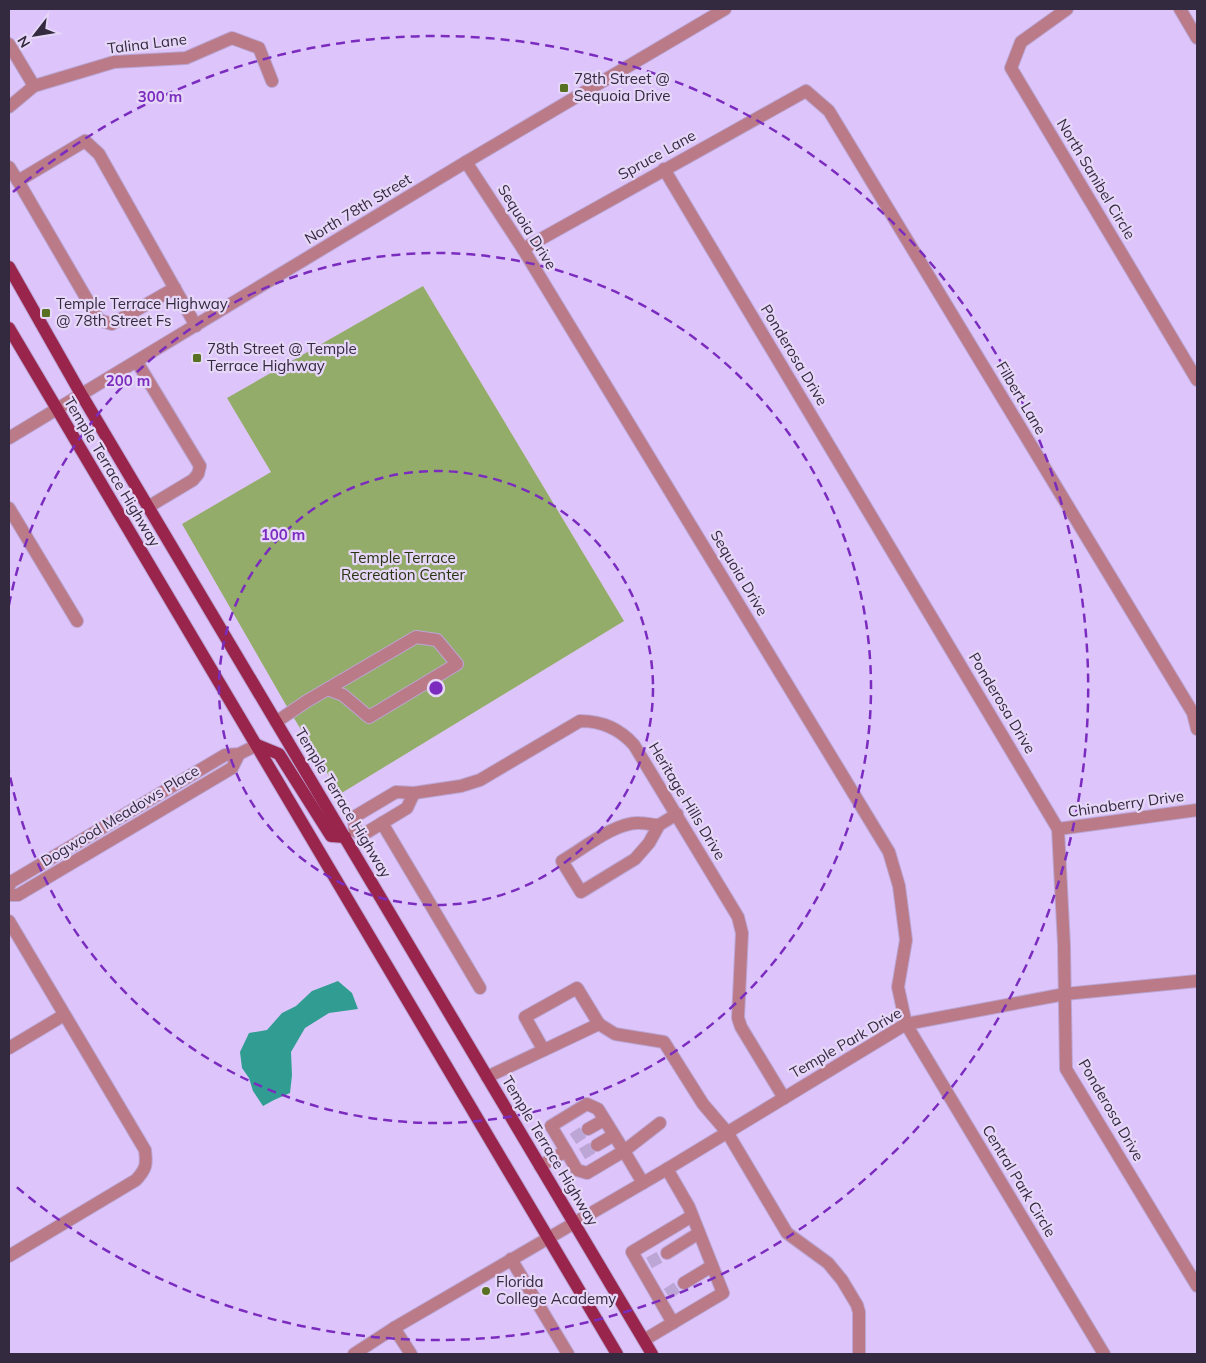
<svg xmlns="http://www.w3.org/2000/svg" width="1206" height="1363" font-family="Mulish,sans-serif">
	<rect width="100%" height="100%" fill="#ddc5fb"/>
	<polygon fill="#94ac69" points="423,286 624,621 340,794 286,705 182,524 271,472 227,398"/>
	<polygon fill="#319d92" points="338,981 352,993 358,1009 329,1013 305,1028 291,1052 292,1075 290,1093 274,1100 263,1106 253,1091 249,1078 242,1068 240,1052 249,1033 267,1030 282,1013 296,1006 312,991"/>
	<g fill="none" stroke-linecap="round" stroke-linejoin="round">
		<g stroke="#bba6d5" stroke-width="12" stroke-dasharray="12 6" stroke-linecap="butt">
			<polyline points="573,1139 588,1129"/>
			<polyline points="582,1154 597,1145"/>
			<polyline points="649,1263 667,1253"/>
			<polyline points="667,1294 684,1283"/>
		</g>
		<defs>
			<g id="minor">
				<polyline points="1067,9 1021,42 1011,68 1197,380"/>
				<polyline points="1180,9 1197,38"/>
				<polyline points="9,44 34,86"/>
				<polyline points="9,107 34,86 114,62 186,58 232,38 259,48 272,81"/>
				<polyline points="466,162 523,249 889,852 899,886 906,940 898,987 906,1024 1104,1354"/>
				<polyline points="9,167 18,181"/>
				<polyline points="664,169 1058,829 1064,945 1066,1069 1197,1286"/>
				<polyline points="523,249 806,91 829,111 1193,713 1197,729"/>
				<polyline points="175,288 112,324 99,320 18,181 85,141 99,154 196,326"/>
				<polyline points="137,362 200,466 198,474 193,480 148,507"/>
				<polyline points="9,438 466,162 725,9"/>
				<polyline points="9,508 77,621"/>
				<polyline points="276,722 307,701 416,637 437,640 457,664 369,717 343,695 327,689"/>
				<polyline points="382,823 480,988"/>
				<path d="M 659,825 C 653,825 646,823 639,823 C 615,822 583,849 562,861 L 581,892 L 635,859 L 649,843 L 659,825 L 677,814"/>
				<polyline points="1058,829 1197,810"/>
				<path d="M 355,831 L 354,817 L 396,792 L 414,793 L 461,786 L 480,780 L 580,721 C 601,721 620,729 634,745 L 738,917 L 742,933 L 738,1018 L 741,1027 L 784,1098"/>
				<polyline points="355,831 364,834 407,808 414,793"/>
				<polyline points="9,886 11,882 225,755 239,754 257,745"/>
				<polyline points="9,895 18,895 232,768 239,754"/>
				<path d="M 9,921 L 145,1150 C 147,1165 146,1169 136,1180 L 9,1256"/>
				<polyline points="9,1048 64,1015"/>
				<polyline points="543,1049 525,1017 577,988 599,1024"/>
				<polyline points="487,1077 599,1024 615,1034 664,1042 703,1104 727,1132 787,1233 828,1263 842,1280 857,1305 859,1312 859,1354"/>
				<polyline points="588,1129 604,1120"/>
				<polyline points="597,1145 614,1135"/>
				<polyline points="566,1151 551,1126 587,1104 598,1109 624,1151 660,1123"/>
				<polyline points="540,1166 566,1151 577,1170 587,1173 624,1151 643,1183"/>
				<polyline points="667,1253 699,1233"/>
				<polyline points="511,1259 568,1354"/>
				<polyline points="684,1283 712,1266"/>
				<polyline points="673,1323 632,1252 692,1216"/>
				<polyline points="394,1328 411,1354"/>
				<polyline points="644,1340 723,1293 689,1207 667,1169"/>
				<polyline points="354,1354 394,1328 667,1169 906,1024 1065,994 1197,981"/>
			</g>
			<g id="major">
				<polyline points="9,267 81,394 652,1354"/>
				<polyline points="9,328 617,1354"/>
				<polyline points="257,745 279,754 331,836 345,837"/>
			</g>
		</defs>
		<use href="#minor" stroke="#bba6d5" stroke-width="14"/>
		<use href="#major" stroke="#bba6d5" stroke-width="14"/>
		<use href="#minor" stroke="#ba7a88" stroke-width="12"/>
		<use href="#major" stroke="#99244c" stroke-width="12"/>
	</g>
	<g fill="none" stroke="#7b2cbf" stroke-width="2.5" stroke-dasharray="9 6">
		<circle cx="436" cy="688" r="217"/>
		<path d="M9 605A435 435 0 1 1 9 771"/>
		<path d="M13 192A652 652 0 1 1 13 1184"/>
	</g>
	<g fill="#577021" stroke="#e6d7f8" stroke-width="2">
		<rect x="559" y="83" width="10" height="10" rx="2.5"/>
		<rect x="41" y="308" width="10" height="10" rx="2.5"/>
		<rect x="192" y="353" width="10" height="10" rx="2.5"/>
		<circle cx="486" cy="1291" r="5"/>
	</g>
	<g text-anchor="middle" stroke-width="4.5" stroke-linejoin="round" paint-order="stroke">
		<g font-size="15" fill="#342a3f" stroke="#e6d7f8">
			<text transform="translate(147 44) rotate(-7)" y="5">Talina Lane</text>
			<text transform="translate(657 155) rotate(-29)" y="5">Spruce Lane</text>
			<text transform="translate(1096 179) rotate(59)" y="5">North Sanibel Circle</text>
			<text transform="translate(358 209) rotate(-31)" y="5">North 78th Street</text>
			<text transform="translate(527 227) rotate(58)" y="5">Sequoia Drive</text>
			<text transform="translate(794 355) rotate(59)" y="5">Ponderosa Drive</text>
			<text transform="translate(1021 398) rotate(59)" y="5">Filbert Lane</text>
			<text transform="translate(112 472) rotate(59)" y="5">Temple Terrace Highway</text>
			<text transform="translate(739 573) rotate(59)" y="5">Sequoia Drive</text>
			<text transform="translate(1002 703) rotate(59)" y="5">Ponderosa Drive</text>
			<text transform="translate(687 801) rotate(59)" y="5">Heritage Hills Drive</text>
			<text transform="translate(343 803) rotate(59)" y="5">Temple Terrace Highway</text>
			<text transform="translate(1126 804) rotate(-8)" y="5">Chinaberry Drive</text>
			<text transform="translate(120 816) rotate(-31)" y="5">Dogwood Meadows Place</text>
			<text transform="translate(846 1043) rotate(-30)" y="5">Temple Park Drive</text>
			<text transform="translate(1111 1110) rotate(60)" y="5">Ponderosa Drive</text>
			<text transform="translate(550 1151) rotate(59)" y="5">Temple Terrace Highway</text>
			<text transform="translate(1019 1181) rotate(59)" y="5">Central Park Circle</text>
		</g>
		<g font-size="15" fill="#342a3f" stroke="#e6d7f8" text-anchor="start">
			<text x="574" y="84">78th Street @<tspan x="574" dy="17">Sequoia Drive</tspan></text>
			<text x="56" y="309">Temple Terrace Highway<tspan x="56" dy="17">@ 78th Street Fs</tspan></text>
			<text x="207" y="354">78th Street @ Temple<tspan x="207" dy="17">Terrace Highway</tspan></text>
			<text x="496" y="1287">Florida<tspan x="496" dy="17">College Academy</tspan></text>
		</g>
		<g font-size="15" fill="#28340f" stroke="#e6d7f8">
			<text x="403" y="563">Temple Terrace<tspan x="403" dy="17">Recreation Center</tspan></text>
		</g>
	</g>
	<circle cx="436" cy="688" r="8" fill="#7b2cbf" stroke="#e6d7f8" stroke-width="2.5"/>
	<g font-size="15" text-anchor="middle" font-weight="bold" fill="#7b2cbf" stroke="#e6d7f8" stroke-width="4.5" stroke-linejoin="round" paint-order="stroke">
		<text x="160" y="102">300 m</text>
		<text x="128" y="386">200 m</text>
		<text x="283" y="540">100 m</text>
	</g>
	<rect width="1206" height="1363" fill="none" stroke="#342a3f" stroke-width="20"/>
	<g transform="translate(35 35) rotate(239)" stroke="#e6d7f8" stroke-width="4" paint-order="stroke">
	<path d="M0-4L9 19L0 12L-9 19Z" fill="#342a3f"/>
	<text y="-8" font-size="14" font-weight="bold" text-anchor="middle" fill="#342a3f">N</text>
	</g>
</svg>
